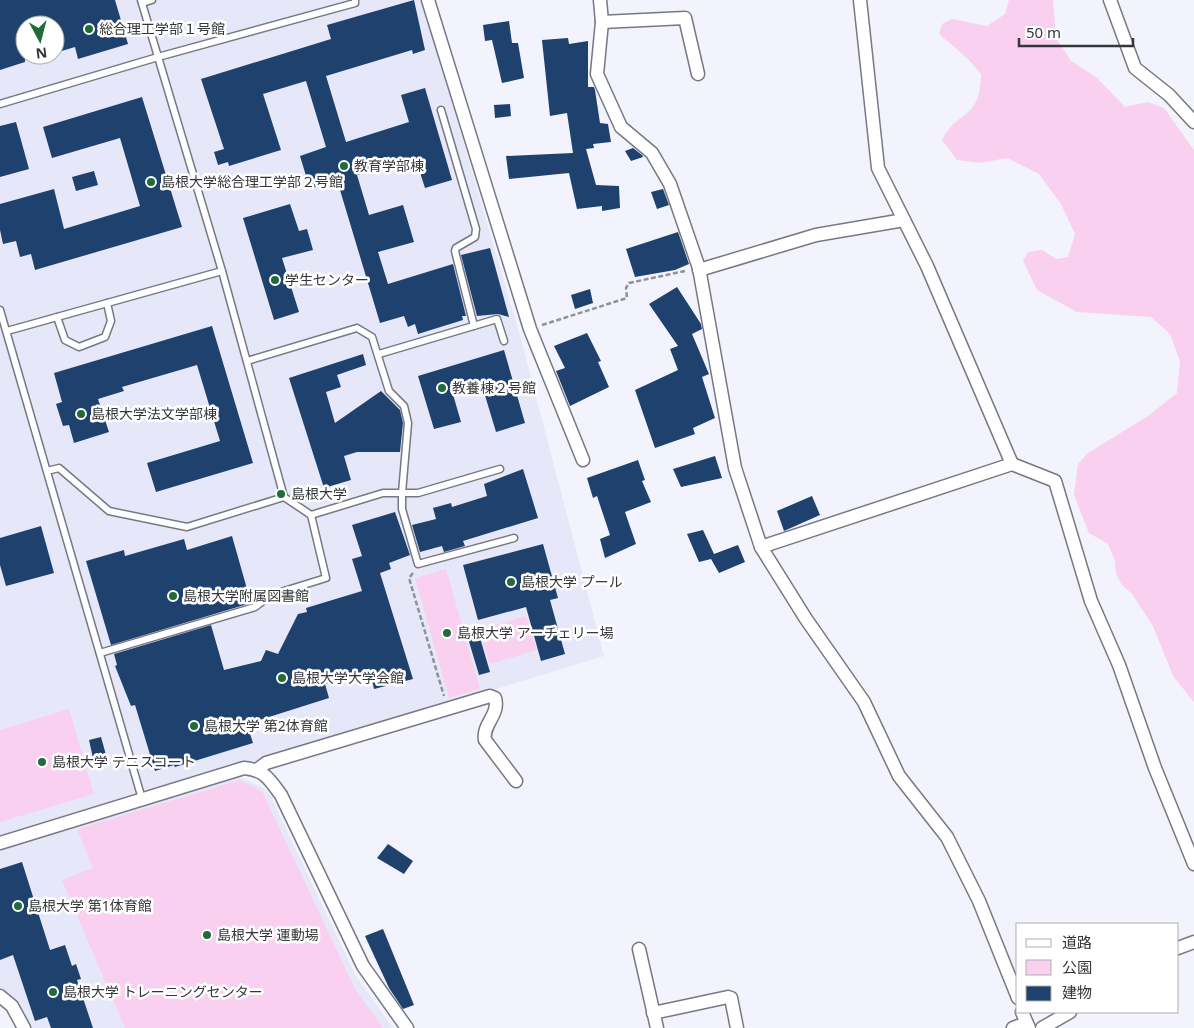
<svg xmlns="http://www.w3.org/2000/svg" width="1194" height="1028" font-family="'Noto Sans','Noto Sans JP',sans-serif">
	<rect width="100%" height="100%" fill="#f2f3fd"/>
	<g fill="#e6e8f9" fill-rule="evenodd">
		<path d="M 0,0 L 422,0 L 519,332 L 604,656 L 267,759 L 0,837 ZM 25,25 L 55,25 L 55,55 L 25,55 Z"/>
		<polygon points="240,777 262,787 270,795 356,976 393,1028 31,1028 15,998 0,988 0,851"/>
	</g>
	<g fill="#f9d0f0">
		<path d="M 1009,0 L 1053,0 L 1056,38 L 1071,61 L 1096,77 L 1125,107 L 1148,102 L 1164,108 L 1194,150 L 1194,702 L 1173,676 L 1153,626 L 1132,594 L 1122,585 L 1116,574 L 1115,561 L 1108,544 L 1089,533 L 1074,495 L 1078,464 L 1088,453 L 1148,416 L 1177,393 L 1180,361 L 1170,334 L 1151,317 L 1077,312 L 1037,290 L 1023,261 L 1028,252 L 1042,250 L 1056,259 L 1068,257 L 1075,234 L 1061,204 L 1039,174 L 1007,158 L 980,163 L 957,160 L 942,140 C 959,108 980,121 981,74 L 968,59 L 939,34 L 942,24 L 952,19 L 987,26 L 1005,14 Z"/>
		<polygon points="446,569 480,689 449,698 415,578"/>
		<polygon points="526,616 537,650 490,664 479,630"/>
		<polygon points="69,709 94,794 0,822 0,730"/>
		<polygon points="240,780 262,791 355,989 383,1028 125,1028 62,880 93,868 77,829"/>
	</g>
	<g fill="#1e416d">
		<polygon points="0,0 115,0 128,44 78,59 75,47 55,53 55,25 25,25 25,62 0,70"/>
		<polygon points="414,0 425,50 413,54 412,50 326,76 346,142 409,122 401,95 425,88 452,180 425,188 415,157 357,175 369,215 403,205 414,242 378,252 388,284 453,264 466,316 462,316 463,320 418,334 415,324 408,327 404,316 380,323 337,180 310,189 300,156 326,147 306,81 263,94 281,150 229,166 228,162 218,165 214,152 224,149 201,79 331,39 327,25"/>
		<polygon points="509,21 512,43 518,43 524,78 502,83 492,40 485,41 483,25"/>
		<polygon points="568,38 569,44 588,41 588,87 594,87 595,90 600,123 608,124 611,142 593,144 594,148 586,149 596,185 619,186 620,208 602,211 602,206 577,209 569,173 509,179 506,156 573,153 567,113 550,116 542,40"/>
		<polygon points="142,97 182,227 35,270 31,254 20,257 16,241 3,244 0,230 0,204 54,189 64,229 140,206 120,138 52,158 43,127"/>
		<polygon points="510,104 511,116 495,118 494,105"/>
		<polygon points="16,122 29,169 0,177 0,126"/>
		<polygon points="633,148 642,155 643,157 631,161 625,151"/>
		<polygon points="94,171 98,185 76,191 72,177"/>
		<polygon points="663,189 669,205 657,209 651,192"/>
		<polygon points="290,204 299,231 307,229 313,250 282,258 299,312 274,320 243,218"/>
		<polygon points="678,232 689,264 675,270 635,277 626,249"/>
		<polygon points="490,248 509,317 498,314 477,316 461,255"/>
		<polygon points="677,287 701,324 702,329 692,334 709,374 702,377 715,418 693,428 695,434 655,448 635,390 678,370 670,349 678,346 649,304"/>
		<polygon points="590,289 593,303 575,309 571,295"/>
		<polygon points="212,326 253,463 156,492 147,463 220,441 197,365 122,387 124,391 98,399 109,432 74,443 69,425 63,426 56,404 62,402 54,373"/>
		<polygon points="587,333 601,361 598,362 609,387 570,406 556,371 565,368 554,346"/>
		<polygon points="504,350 525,423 496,432 481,382 452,391 461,422 434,429 418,376"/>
		<polygon points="363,354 366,365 337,375 341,387 326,392 335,423 381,391 400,410 403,423 400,452 357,452 344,456 351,480 324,488 289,378"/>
		<polygon points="715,456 722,478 681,487 673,469"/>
		<polygon points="638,460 645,480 642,481 651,502 625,512 636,544 605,558 600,539 610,535 597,496 593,498 587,478"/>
		<polygon points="523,469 538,518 463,541 465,546 444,552 442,546 420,552 412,525 436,519 433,508 451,503 452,507 487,496 484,484"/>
		<polygon points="812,496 820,515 784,531 777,511"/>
		<polygon points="395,512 410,555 389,563 391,569 380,573 413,679 374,689 370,670 325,684 329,698 247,724 253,743 175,767 174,765 155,771 135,705 131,706 115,666 117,665 114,654 211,625 224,670 261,661 266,650 278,654 298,614 307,612 306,608 362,591 352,559 362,556 352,525"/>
		<polygon points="41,526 54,573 6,586 0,565 0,538"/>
		<polygon points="703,530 714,554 738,545 745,562 719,573 711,559 699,562 687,534"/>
		<polygon points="232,536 251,603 111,645 86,561 124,550 125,556 184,539 187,550"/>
		<polygon points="543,544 558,598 550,600 565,654 541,661 526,607 478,620 463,565"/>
		<polygon points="478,631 490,672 479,675 467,635"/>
		<polygon points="101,737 106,755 93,758 89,740"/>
		<polygon points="388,844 413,861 404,874 377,858"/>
		<polygon points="22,862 50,950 65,945 72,966 76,964 81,979 77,980 93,1028 51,1028 47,1017 35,1021 13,955 0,960 0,869"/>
		<polygon points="383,929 414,1005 403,1009 389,988 365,936"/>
	</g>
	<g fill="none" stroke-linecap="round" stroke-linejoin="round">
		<defs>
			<g id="service">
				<polyline points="142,3 152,0"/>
				<polyline points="0,104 158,57 355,3 355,0"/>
				<polyline points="441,110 476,229 475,237 456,248 455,251 474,326"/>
				<polyline points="0,310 142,799"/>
				<polyline points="57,317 65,340 79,347 105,337 111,321 107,303"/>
				<polyline points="7,331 222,271"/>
				<polyline points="379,354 497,319 504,341"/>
				<polyline points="247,361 357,328 372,337 389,391 404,406 408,423 402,493 383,493 311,515"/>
				<polyline points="500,469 418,493 402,493 402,509 418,564 514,538"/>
				<polyline points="47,471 59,468 109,511 187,527 284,497"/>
				<polyline points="100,653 255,607 271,595 326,578 311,515 284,497 222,271 141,0"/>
			</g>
			<g id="minor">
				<polyline points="428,0 530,329 583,460"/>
				<polyline points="600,0 602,22 597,74 621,127 652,153 670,184 699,268 735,468 761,547 806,619 864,702 899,776 947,837 979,901 1018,998"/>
				<polyline points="860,0 878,168 927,266 1012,464"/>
				<polyline points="1110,0 1135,68 1169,95 1194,122"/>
				<polyline points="602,22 685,18 698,74"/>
				<polyline points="699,270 816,235 904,220"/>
				<polyline points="761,547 1012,464 1055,481 1091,601 1119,665 1155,768 1194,864"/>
				<path d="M 258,769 L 266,763 L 490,696 L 495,698 C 500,715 482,724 485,740 L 516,781"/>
				<path d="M 0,843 L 244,768 C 265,770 269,779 281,795 L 363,966 L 407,1028"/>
				<polyline points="1178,948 1194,942"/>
				<polyline points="639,949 657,1028"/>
				<polyline points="0,996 12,1006 24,1028"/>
				<polyline points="1022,1012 1029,1028"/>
				<polyline points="653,1013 728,997 731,998 737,1028"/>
				<polyline points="1013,1028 1026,1023"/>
				<polyline points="1042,1028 1070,1012"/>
			</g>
		</defs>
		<use href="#service" stroke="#787881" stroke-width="9"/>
		<use href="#minor" stroke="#787881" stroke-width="15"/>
		<g stroke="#919299" stroke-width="2.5" stroke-dasharray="5 2.5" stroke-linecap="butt">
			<polyline points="542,325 627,298 626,288 629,283 685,271"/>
			<polyline points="413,573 409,578 444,696"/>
		</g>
		<use href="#service" stroke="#fff" stroke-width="6"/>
		<use href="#minor" stroke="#fff" stroke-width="12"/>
	</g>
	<g fill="#206b39" stroke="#fff" stroke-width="2">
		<circle cx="89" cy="29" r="5"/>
		<circle cx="344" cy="166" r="5"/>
		<circle cx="151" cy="182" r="5"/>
		<circle cx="275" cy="280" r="5"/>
		<circle cx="442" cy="388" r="5"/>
		<circle cx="81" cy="414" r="5"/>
		<circle cx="281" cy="494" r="5"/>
		<circle cx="511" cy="582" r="5"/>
		<circle cx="173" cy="596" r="5"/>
		<circle cx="447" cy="633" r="5"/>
		<circle cx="282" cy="678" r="5"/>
		<circle cx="194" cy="726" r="5"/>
		<circle cx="42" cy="762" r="5"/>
		<circle cx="18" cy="906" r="5"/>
		<circle cx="207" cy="935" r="5"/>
		<circle cx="53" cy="992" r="5"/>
	</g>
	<g text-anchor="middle" stroke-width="5" stroke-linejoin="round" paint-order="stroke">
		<g font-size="14" fill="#353639" stroke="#fff" text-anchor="start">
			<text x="99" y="34">総合理工学部１号館</text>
			<text x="354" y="171">教育学部棟</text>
			<text x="161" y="187">島根大学総合理工学部２号館</text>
			<text x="285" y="285">学生センター</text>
			<text x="452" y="393">教養棟２号館</text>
			<text x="91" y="419">島根大学法文学部棟</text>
			<text x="291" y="499">島根大学</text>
			<text x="521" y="587">島根大学 プール</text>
			<text x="183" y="601">島根大学附属図書館</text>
			<text x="457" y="638">島根大学 アーチェリー場</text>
			<text x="292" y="683">島根大学大学会館</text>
			<text x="204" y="731">島根大学 第2体育館</text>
			<text x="52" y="767">島根大学 テニスコート</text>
			<text x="28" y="911">島根大学 第1体育館</text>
			<text x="217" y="940">島根大学 運動場</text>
			<text x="63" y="997">島根大学 トレーニングセンター</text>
		</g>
	</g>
	<rect x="1016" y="923" width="162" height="90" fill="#ffffff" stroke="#aeafb0"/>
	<rect x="1026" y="939" width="25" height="8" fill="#ffffff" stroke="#aeafb0"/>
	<text x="1062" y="948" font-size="15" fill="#353639">道路</text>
	<rect x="1026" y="960" width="25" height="15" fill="#f9d0f0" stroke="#aeafb0"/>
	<text x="1062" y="973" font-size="15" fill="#353639">公園</text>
	<rect x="1026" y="986" width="25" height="15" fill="#1e416d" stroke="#aeafb0"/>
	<text x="1062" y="998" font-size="15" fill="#353639">建物</text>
	<g transform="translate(40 40) rotate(173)"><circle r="24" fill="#ffffff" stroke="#aeafb0"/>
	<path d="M0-4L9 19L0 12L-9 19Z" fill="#206b39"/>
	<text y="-8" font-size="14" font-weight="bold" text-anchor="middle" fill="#353639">N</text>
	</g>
	<path d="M1019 38v8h114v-8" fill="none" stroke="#353639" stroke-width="2.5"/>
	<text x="1026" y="38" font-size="15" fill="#353639" stroke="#ffffff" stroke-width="4" paint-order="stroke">50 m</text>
</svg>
